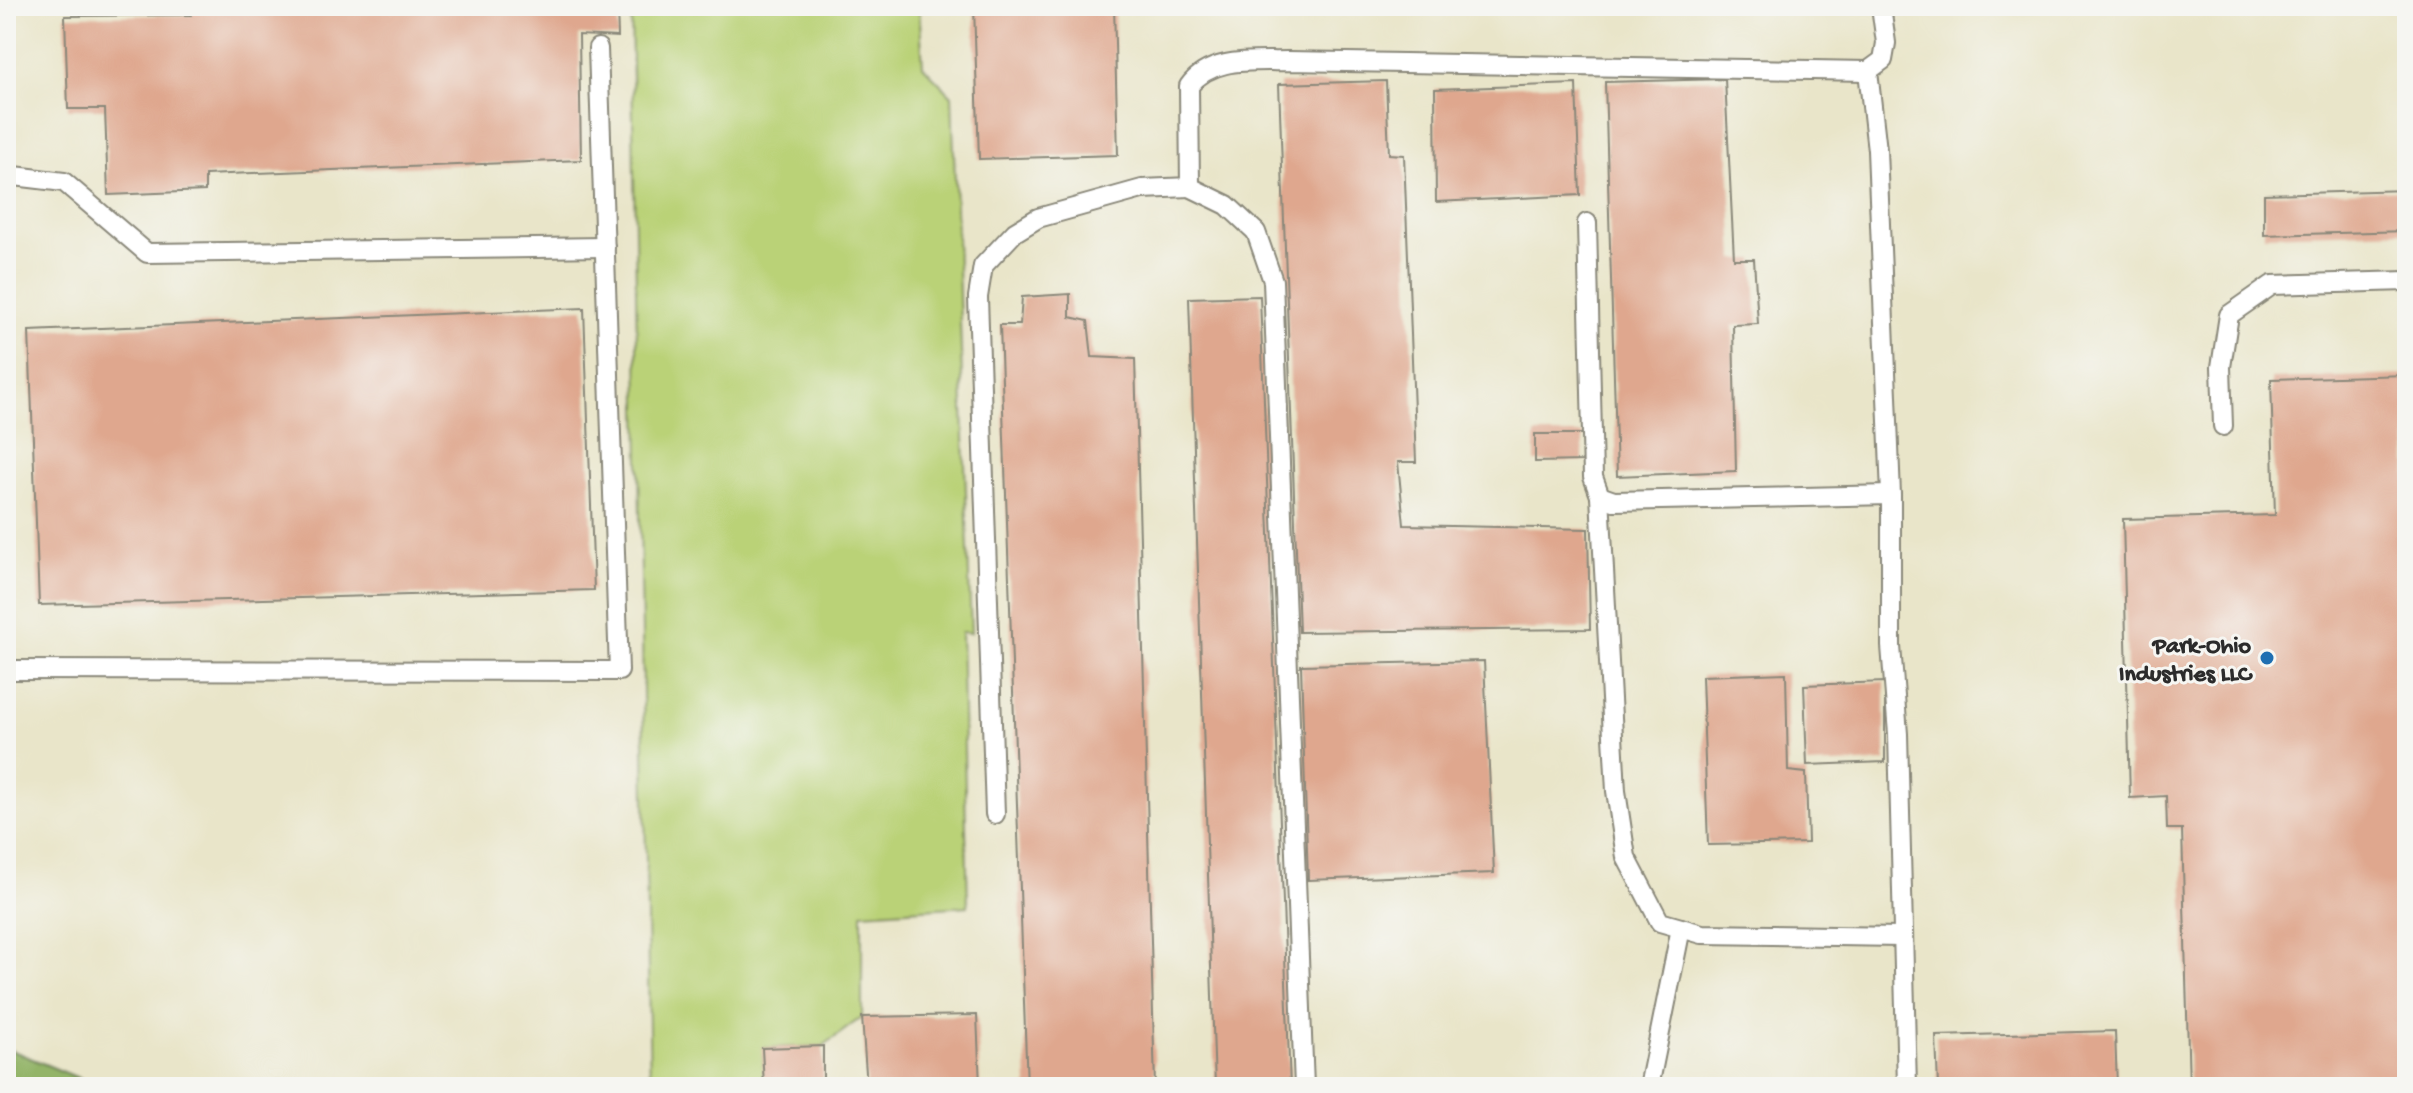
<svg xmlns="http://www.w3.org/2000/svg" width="2413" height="1093" font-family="'Gochi Hand',sans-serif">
	<rect width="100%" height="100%" fill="#f6f6f2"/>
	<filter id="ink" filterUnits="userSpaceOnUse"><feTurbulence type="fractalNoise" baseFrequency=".0125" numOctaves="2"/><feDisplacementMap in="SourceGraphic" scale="16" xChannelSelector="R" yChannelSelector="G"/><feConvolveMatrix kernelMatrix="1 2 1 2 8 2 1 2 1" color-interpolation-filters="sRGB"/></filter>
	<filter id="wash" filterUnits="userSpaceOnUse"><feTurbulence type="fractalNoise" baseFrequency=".006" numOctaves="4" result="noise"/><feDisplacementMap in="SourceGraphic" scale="32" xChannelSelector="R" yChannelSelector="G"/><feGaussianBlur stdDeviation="1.8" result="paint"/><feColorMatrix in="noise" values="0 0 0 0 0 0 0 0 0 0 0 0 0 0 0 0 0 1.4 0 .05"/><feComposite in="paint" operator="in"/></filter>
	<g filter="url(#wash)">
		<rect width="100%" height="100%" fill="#e9e5c9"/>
		<polygon fill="#bad277" stroke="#727e51" stroke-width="2" points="631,6 919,6 923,66 952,96 971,633 961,632 968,906 862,913 862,1017 823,1046 763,1048 764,1087 650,1087"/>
		<polygon fill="#93b468" stroke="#5f704a" stroke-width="2" points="6,1048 88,1082 113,1087 6,1087"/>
		<g id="blocks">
			<g fill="#dfa78e">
				<polygon points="190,6 617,6 618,37 579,35 581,160 205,175 205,191 108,195 105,109 68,109 65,16 191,15"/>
				<polygon points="974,6 1114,6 1118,155 979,159"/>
				<polygon points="1725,79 1734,259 1754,259 1758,324 1733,325 1736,471 1617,476 1605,82"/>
				<polygon points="1386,81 1389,154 1404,155 1416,462 1398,462 1404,525 1588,529 1590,629 1299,632 1279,84"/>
				<polygon points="1576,84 1580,195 1436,202 1435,89"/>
				<polygon points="2407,190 2407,231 2264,235 2264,194"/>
				<polygon points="1070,294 1070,317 1088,321 1092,357 1135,359 1155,1087 1027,1087 1000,325 1020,325 1022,297"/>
				<polygon points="1260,296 1290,1087 1215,1087 1189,298"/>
				<polygon points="584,308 594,590 39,605 29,331"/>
				<polygon points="2407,375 2407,1087 2189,1087 2182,829 2167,829 2166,796 2130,798 2123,519 2275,515 2271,379"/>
				<polygon points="1535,434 1583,434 1583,461 1535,462"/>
				<polygon points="1484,661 1494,873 1308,880 1301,665"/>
				<polygon points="1786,673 1788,771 1806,773 1808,843 1708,845 1702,676"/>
				<polygon points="1885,682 1885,762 1807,765 1804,685"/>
				<polygon points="977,1015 980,1087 867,1087 862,1017"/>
				<polygon points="2115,1031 2117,1087 1938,1087 1936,1036"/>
				<polygon points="823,1046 823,1087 764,1087 762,1048"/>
			</g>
		</g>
	</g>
	<g filter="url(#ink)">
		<use href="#blocks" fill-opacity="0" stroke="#8a887a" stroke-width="2"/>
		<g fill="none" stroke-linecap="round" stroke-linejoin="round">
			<defs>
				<g id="service">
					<polyline points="1868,71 1877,150 1891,495 1891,646 1898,734 1907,1087"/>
					<polyline points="6,175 64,182 147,253 605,247"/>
					<polyline points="1190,187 1227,205 1256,232 1273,281 1304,1087"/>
					<polyline points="1587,223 1593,477 1600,496 1614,501 1891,495"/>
					<polyline points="2223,426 2221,367 2229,315 2272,285 2407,281"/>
					<polyline points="1600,496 1616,791 1626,857 1660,922 1702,934 1902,937"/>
					<polyline points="6,670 619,671 598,48"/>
					<path d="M 995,814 L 978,297 L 983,266 L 1015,232 L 1038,218 L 1142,189 L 1190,187 L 1189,86 C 1211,56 1254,62 1288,61 L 1868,71 L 1883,60 L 1886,43 L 1881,6"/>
					<polyline points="1649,1087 1681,928"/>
				</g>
			</defs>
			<use href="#service" stroke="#8a887a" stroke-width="22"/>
			<use href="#service" stroke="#fff" stroke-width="18"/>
		</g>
	</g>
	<circle fill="#1f6fb2" stroke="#f6f6f2" stroke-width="3" cx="2267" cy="658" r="8"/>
	<g text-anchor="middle" stroke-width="6" stroke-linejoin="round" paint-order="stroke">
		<g font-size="24" font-weight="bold" fill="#2b2b2b" stroke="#f6f6f2" text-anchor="end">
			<text x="2251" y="652">Park-Ohio<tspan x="2251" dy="28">Industries LLC</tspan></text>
		</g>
	</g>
	<rect width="2413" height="1093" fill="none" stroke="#f6f6f2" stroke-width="32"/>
</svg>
